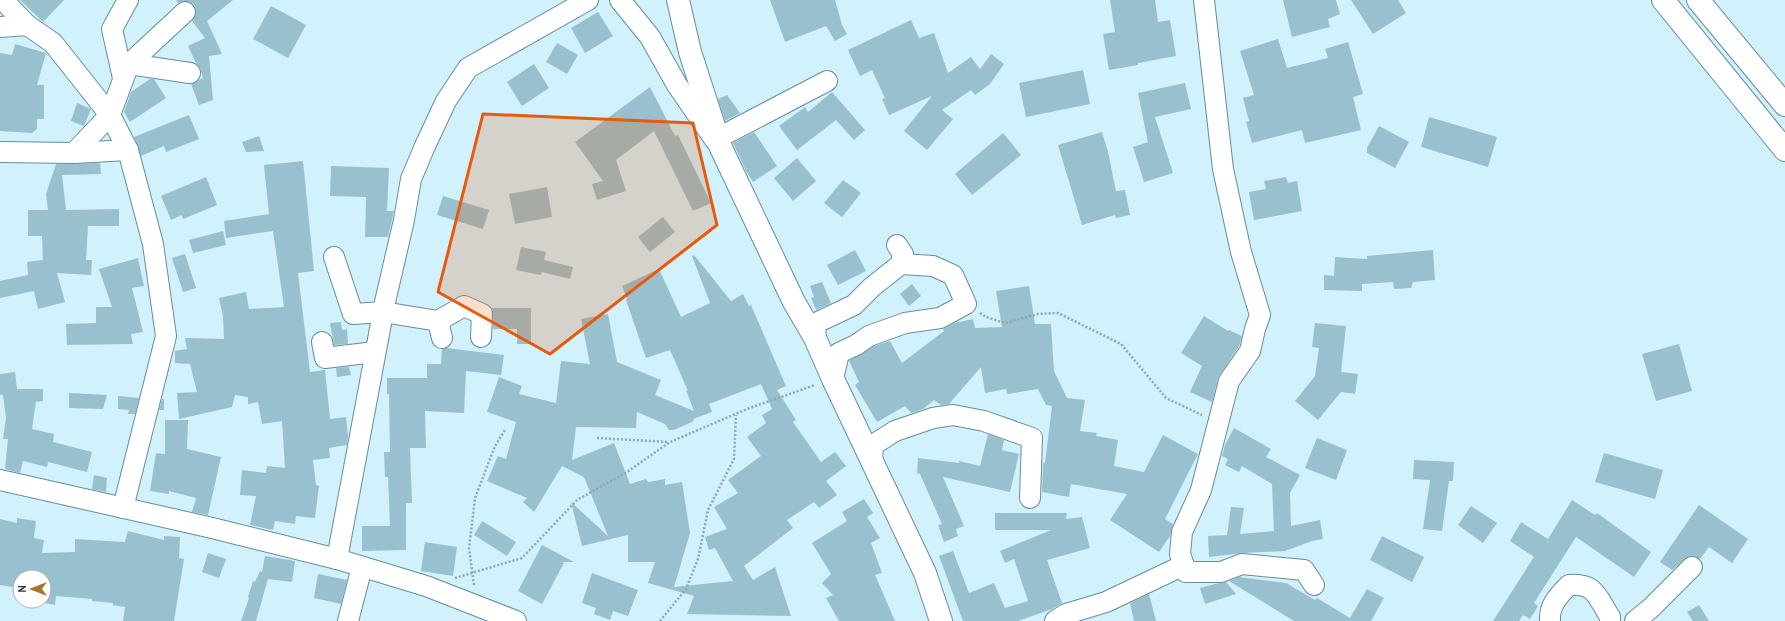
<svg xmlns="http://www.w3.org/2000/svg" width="1785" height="621" font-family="'PT Sans',sans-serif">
	<rect width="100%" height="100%" fill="#d1f1fd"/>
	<g fill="#98c0ce" fill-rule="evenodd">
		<polygon points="20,0 64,0 43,22"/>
		<polygon points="176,0 233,0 207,21 222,54 209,56 213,100 199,105 191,84 203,78 200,68 196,63 188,46 205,38 192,21 196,15 196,10 194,4 188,1 178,3"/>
		<polygon points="770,0 835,0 842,25 847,34 835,41 826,26 785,42"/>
		<polygon points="1110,0 1155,0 1158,22 1170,20 1176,56 1138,63 1138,65 1109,70 1103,34 1115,32"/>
		<polygon points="1283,0 1336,0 1340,14 1328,19 1330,27 1292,37"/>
		<polygon points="1351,0 1398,0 1406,13 1373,34"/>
		<polygon points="271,6 306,25 288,58 253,39"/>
		<polygon points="598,12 613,36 585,53 571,28"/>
		<polygon points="911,20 919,38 934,33 948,73 971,57 980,69 991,54 1004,64 990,84 975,95 971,90 942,110 953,119 927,150 904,131 932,96 889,115 882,99 885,98 872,70 860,76 848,50"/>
		<polygon points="1278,39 1287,68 1328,58 1325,49 1348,42 1363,94 1353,97 1361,130 1305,143 1302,130 1252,143 1246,122 1249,121 1243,98 1254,95 1240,51"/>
		<polygon points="557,43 578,55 567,74 546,62"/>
		<polygon points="15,44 46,53 37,85 44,85 44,119 37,119 37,129 32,133 0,131 0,53 12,55"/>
		<polygon points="534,64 549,88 522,106 507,82"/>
		<polygon points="1083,70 1090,104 1026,117 1019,83"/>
		<polygon points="150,79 154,79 166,98 130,122 124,112 131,92"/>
		<polygon points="1185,83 1191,109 1155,117 1173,173 1144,182 1133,147 1148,142 1138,93"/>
		<polygon points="650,87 675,136 678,135 711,203 693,211 654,131 616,160 626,191 597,200 592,184 603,181 575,142"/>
		<polygon points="832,92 865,130 854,140 836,120 797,150 779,126 805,107 808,112"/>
		<polygon points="727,95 740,113 725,121 718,99"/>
		<polygon points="77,103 91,109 84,126 71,121"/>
		<polygon points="189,115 199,139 166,152 164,146 141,156 134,137"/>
		<polygon points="1429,117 1497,137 1488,167 1421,147"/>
		<polygon points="1379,126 1409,142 1395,168 1367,153 1367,148"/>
		<polygon points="754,132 777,166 753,182 746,171 733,143"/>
		<polygon points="1102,132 1108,152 1116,191 1125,190 1130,215 1116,218 1115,215 1082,225 1058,145"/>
		<polygon points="1003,133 1021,155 972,195 955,174"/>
		<polygon points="259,136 264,151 246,152 242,142"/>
		<polygon points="797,158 816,181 793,201 774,178"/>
		<polygon points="303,161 314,271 298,273 310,372 325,370 330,419 346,417 348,436 347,445 329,448 330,458 313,460 316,485 319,486 315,518 296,516 295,524 275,521 273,530 250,525 256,496 240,495 242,470 266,473 267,466 285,468 282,421 262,424 258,402 248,404 248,397 235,395 232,407 179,419 177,393 197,392 190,364 175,363 175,351 187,349 185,338 224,339 223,316 219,298 246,292 249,309 284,307 273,231 226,238 224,221 269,214 264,165"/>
		<polygon points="100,163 101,174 62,175 66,210 119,209 119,226 88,226 86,260 92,260 91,275 57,273 65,302 38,309 34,291 0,298 0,281 28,275 27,262 43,260 42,236 28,236 28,210 48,210 46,194 56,164"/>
		<polygon points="331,166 389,168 387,211 394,211 388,237 365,237 366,197 330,196"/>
		<polygon points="206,177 217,205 183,219 182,215 171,220 161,196"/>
		<polygon points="1286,177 1288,183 1297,181 1302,211 1254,220 1249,192 1266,189 1264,181"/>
		<polygon points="843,180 861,193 842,217 824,203"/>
		<polygon points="547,187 552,217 515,224 509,194"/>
		<polygon points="443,196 489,210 483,229 437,215"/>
		<polygon points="663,217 675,232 650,252 638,237"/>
		<polygon points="223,231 226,245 193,253 189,240"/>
		<polygon points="521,247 546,252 544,260 573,267 570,279 542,272 541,275 516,270"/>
		<polygon points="855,250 866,271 838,285 827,265"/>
		<polygon points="1433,250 1435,280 1413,282 1411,288 1394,289 1393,282 1362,284 1362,291 1324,290 1324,275 1334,276 1335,257 1367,259 1367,256"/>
		<polygon points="185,254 196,288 183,292 172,258"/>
		<path d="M 694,255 L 731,301 L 743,294 L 749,306 L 751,305 L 786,386 L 777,390 L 796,420 L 793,422 L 821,462 L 835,452 L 846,466 L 826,481 L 837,495 L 819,508 L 814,502 L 787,520 L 793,528 L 744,566 L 753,580 L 775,567 L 791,616 L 687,614 L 694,596 L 648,583 L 655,562 L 628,562 L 628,535 L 582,546 L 571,502 L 608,536 L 584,477 L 562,466 L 534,512 L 523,502 L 527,498 L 487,481 L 498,456 L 506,459 L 516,422 L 487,412 L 499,377 L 522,386 L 519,394 L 556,403 L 561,361 L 590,364 L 581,319 L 608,314 L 617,362 L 661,380 L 655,395 L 694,411 L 686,390 L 688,391 L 670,350 L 646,358 L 626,300 L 627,299 L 622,286 L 659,269 L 681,317 L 710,303 L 692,256 ZM 761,384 L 772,409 L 762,415 L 766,423 L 747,437 L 761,456 L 728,480 L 738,493 L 714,507 L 727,529 L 705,537 L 709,550 L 715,548 L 733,581 L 674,587 L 690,533 L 682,482 L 665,485 L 665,479 L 648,482 L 646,479 L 630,484 L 614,443 L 572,460 L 576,427 L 636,428 L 637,412 L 665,424 L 669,430 L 674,430 L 694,421 L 693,419 L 712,412 L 709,404 Z"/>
		<polygon points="138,258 144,286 132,288 143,332 131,334 133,344 67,345 66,324 96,323 96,307 112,307 99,269"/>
		<polygon points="822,282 831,303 816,310 811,298 814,297 810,286"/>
		<polygon points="912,284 921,296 909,306 900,294"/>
		<polygon points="1029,286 1035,324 1051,324 1054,371 1067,398 1085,400 1080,431 1097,433 1096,436 1118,440 1114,466 1144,472 1163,435 1198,454 1165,519 1173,524 1170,536 1159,552 1110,520 1127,494 1071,484 1069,497 1042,492 1043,463 1045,463 1052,406 1046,405 1038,389 1007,394 1006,389 985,393 981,367 949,404 941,405 934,400 923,409 911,413 905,406 877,422 855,385 859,382 849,361 874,346 890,341 902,363 944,331 943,329 955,323 973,319 975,328 1002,327 996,291"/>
		<polygon points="492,308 531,308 531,344 517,344 517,329 493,329 493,314"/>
		<polygon points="1204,316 1228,331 1229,330 1242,336 1239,346 1218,378 1212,402 1190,392 1202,366 1181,353"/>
		<polygon points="341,322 342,330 347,329 348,344 334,345 330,323"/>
		<polygon points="1315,323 1346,326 1341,372 1358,374 1355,394 1341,392 1318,420 1295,401 1315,376 1319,348 1312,347"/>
		<polygon points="1679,344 1692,391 1656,401 1642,354"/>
		<polygon points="446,348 504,355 501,375 466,371 464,413 425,411 426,448 410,448 412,503 406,503 406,550 362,551 362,526 390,526 388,477 385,477 384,452 390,452 389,394 387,394 387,378 427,378 427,364 441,364 442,349"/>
		<polygon points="349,367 351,375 337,377 336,368"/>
		<polygon points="15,372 17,389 43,389 43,401 36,402 32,429 54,434 53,442 92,452 87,472 48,462 47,467 23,461 20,473 5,469 8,439 3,439 6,418 3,395 0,395 0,374"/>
		<polygon points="69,393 107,395 103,409 69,408"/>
		<polygon points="118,396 139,398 135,414 128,414 129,410 118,409"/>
		<polygon points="162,399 164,399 164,410 159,410"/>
		<polygon points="165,420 188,420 187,449 221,457 208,515 192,512 196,498 169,491 169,494 150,491 156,453 165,454"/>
		<polygon points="1234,428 1271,449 1266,457 1300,475 1290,493 1291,526 1320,520 1323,539 1312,541 1285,551 1243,553 1209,557 1208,536 1227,535 1231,507 1244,508 1240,534 1274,531 1272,484 1242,466 1239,472 1225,465 1228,459 1222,456 1225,445"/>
		<polygon points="988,434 1004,440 1002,450 1019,454 1010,492 943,477 964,526 956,529 958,536 944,542 938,525 942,524 920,474 917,473 918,458 959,463 959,461 980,466"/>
		<polygon points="1317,438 1347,450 1336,480 1305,468"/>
		<polygon points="1604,453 1663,470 1655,499 1595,482"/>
		<polygon points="1414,460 1454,462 1453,481 1449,481 1442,531 1423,529 1430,480 1413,479"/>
		<polygon points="94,475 107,478 106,492 92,489"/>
		<polygon points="864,499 873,513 867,517 880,538 871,543 882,573 875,575 895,621 839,621 826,598 833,595 822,583 831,574 812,543 847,521 842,512"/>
		<polygon points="1572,500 1595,515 1597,513 1651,552 1634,577 1576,537 1534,603 1538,606 1530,619 1523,615 1519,621 1493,621 1534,557 1510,541 1521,522 1548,539"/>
		<polygon points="1699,505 1748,539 1732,563 1709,547 1700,559 1695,556 1689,556 1672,570 1660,562"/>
		<polygon points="1471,506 1497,523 1483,543 1458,525"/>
		<polygon points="995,513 1067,513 1066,519 1082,517 1090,548 1047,560 1062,603 1052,609 1018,621 963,621 939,556 953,551 969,593 994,583 1005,608 1028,601 1014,559 1005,563 1000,551 1051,530 995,530"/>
		<polygon points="17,518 36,521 34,538 44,540 42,553 75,552 75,539 125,542 128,531 164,540 164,536 180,537 179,558 184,559 174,621 123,621 125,607 113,605 113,603 92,601 92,599 56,596 55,605 39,602 39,601 44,601 44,577 20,577 20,588 0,585 0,519 17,523"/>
		<polygon points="482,521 516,542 507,556 474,535"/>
		<polygon points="1382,536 1424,557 1412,582 1370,560"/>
		<polygon points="425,542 457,547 453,576 421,571"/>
		<polygon points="542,545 574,562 562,562 564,563 542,604 518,591"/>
		<polygon points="208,553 226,559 219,578 202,572"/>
		<polygon points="265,556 295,561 292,582 268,579 256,621 241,621 249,598 248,597 253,581 255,582 260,571 262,572"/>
		<polygon points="592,573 638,590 628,616 613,611 610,620 594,614 596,608 582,603"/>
		<polygon points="318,574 347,580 341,604 314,598"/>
		<polygon points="1239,577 1286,583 1315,600 1317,598 1350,618 1367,589 1384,598 1371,621 1294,621 1229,581"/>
		<polygon points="1226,582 1236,594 1205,604 1200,588 1215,584"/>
		<polygon points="1149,594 1156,621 1134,621 1130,603"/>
		<polygon points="1699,605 1709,621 1693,621 1687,612"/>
	</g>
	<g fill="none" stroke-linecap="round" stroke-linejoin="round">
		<defs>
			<g id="street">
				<polyline points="3,0 27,25"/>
				<polyline points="620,0 650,37 677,85 715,140"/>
				<polyline points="1204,0 1223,169 1241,252 1260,315 1255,329 1250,351 1229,381 1201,490 1182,532 1180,554 1186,572 1221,572 1242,564 1304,570 1314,585"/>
				<polyline points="0,27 27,25 53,43 110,115 128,150 153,244 166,336 123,508"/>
				<polyline points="129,64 190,73"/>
				<polyline points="123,78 112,29 128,0"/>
				<polyline points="718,138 827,81"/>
				<polyline points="0,152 74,153 128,150"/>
				<polyline points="74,153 110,115 129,64 185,12"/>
				<polyline points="334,257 353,314 383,312 438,321 442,338"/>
				<polyline points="438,321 464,306 482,314 481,337"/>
				<polyline points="815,338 816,323 854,305 872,287 901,264 903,254 897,245"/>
				<polyline points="322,342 325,358 375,352"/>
				<polyline points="833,379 839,353 856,345 869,336 905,323 940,318 966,304 953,275 933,266 901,264"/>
				<polyline points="872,461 873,445 895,431 933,418 953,415 984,421 1032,438 1030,498"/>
				<polyline points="0,480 208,527 337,559 426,586 516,621"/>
				<polyline points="337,559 385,302 404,220 411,179 425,146 446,101 468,68 588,0"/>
				<polyline points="348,621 362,567"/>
				<polyline points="1055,621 1066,614 1106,602 1184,565"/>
				<path d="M 1550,621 C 1549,605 1558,596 1569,585 C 1596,583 1597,597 1610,617 L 1610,621"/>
				<polyline points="1635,621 1651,608 1692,567"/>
			</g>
			<polyline id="secondary" points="678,0 690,52 721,148 794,302 815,338 833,379 925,573 941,621"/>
			<g id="primary">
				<polyline points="1663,0 1785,150"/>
				<polyline points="1698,0 1785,105"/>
			</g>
		</defs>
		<use href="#street" stroke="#678d9a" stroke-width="22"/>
		<use href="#secondary" stroke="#678d9a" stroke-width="24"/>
		<use href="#primary" stroke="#678d9a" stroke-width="24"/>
		<g stroke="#8ea7b1" stroke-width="2.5" stroke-dasharray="2 2" stroke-linecap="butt">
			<polyline points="980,313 986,317 1005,323 1038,314 1058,313 1121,344 1166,398 1202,415"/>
			<polyline points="597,438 669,442"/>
			<polyline points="455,578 522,558 577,500 627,472 670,442 747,409 815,385"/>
			<polyline points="474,585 469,548 475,498 495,446 505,430"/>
			<polyline points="660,621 686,589 698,559 708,510 734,459 736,415"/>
		</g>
		<use href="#street" stroke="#fff" stroke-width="20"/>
		<use href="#secondary" stroke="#fff" stroke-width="22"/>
		<use href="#primary" stroke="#fff" stroke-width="22"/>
	</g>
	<path fill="#e8590c" fill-opacity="0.2" stroke="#e8590c" stroke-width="3" stroke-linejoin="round" d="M 483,114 L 693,123 L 717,225 L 550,354 L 438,292 Z"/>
	<g transform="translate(32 589) rotate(270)"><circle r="19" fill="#ffffff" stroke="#aab0b3"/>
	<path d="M0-3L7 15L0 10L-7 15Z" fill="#a6752a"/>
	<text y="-6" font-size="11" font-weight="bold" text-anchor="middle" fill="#2a3a40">N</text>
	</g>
</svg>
